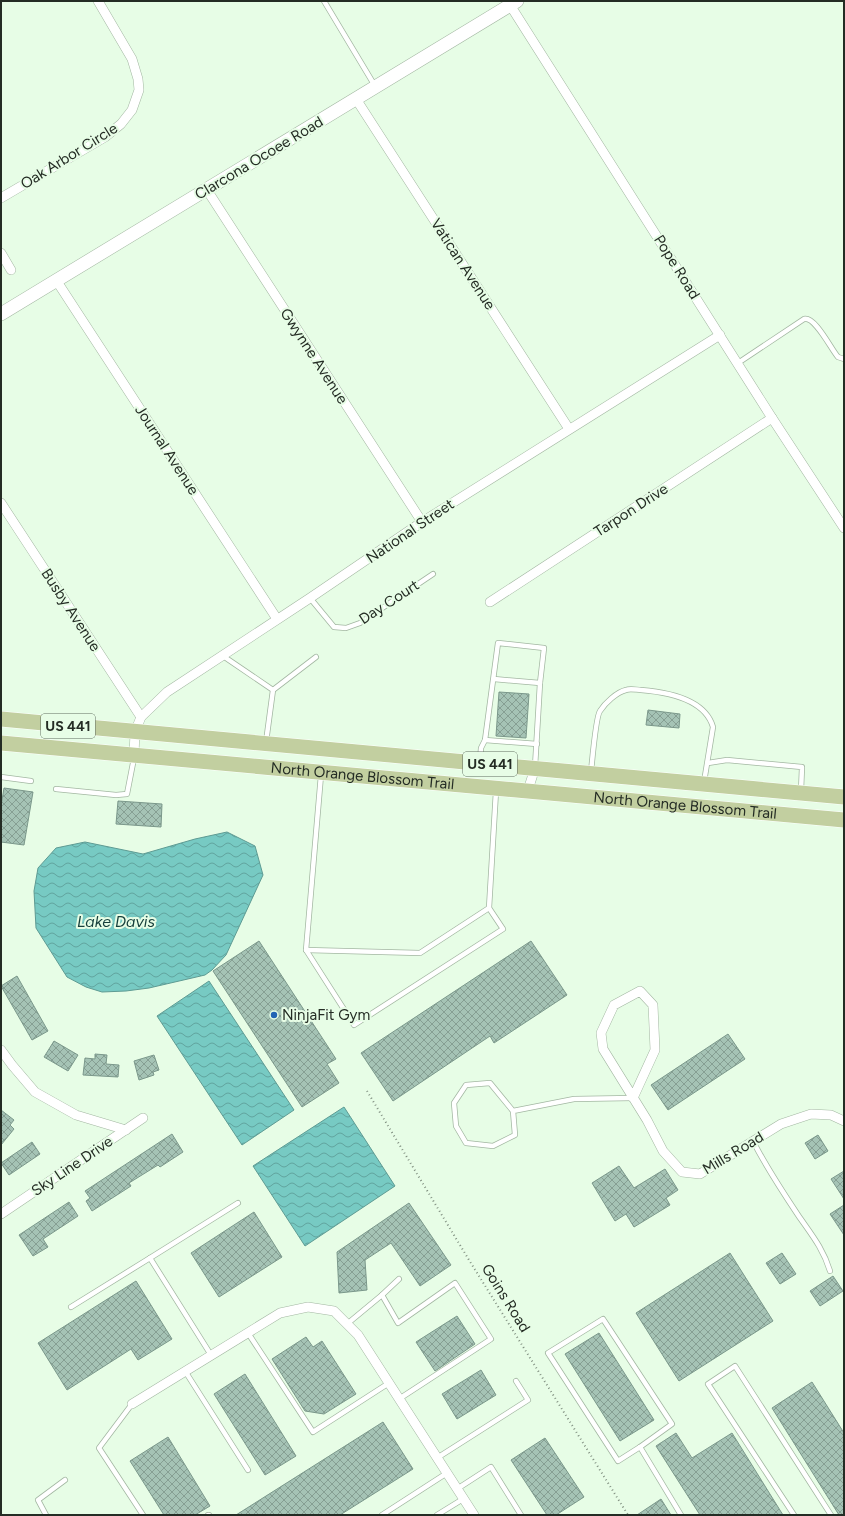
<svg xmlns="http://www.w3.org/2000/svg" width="845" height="1516" font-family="Figtree,sans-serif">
	<defs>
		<pattern id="water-waves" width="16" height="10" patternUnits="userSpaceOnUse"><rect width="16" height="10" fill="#77cac3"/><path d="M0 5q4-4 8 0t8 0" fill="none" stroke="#61a49e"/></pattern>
		<pattern id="building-cross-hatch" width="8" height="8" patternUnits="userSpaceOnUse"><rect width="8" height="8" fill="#a5c3b5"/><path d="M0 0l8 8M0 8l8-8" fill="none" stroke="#869f93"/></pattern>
	</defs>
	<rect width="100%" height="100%" fill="#e7fde6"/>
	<g fill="url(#water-waves)" stroke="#5e9b93">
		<polygon points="227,832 255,846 263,875 226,955 212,970 205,975 149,988 126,991 102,992 86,987 67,977 36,928 34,891 38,868 56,848 85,842 143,854 195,839"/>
		<polygon points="209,981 294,1110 242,1145 157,1016"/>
		<polygon points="344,1107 395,1186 305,1246 253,1166"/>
	</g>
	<g fill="url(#building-cross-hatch)" stroke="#7b988b">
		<polygon points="499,692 529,694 526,738 496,736"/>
		<polygon points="648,710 680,714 679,728 646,725"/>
		<polygon points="4,788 33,792 24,845 1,842 1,806"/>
		<polygon points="118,801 162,804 161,827 116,824"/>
		<polygon points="259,941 336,1059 327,1064 339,1083 302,1107 213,971"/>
		<polygon points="531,941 567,995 494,1043 490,1036 393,1101 361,1053"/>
		<polygon points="17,976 48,1031 32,1040 1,986"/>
		<polygon points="728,1034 745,1059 668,1110 651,1085"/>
		<polygon points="54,1041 78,1055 68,1071 44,1057"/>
		<polygon points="95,1054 107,1055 106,1064 119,1065 118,1077 83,1075 85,1058 95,1059"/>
		<polygon points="154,1055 159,1070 153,1072 154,1075 139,1080 134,1061"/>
		<polygon points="1,1110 14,1120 10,1125 14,1129 1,1145"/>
		<polygon points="172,1134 183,1152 160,1167 158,1165 129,1183 131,1186 92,1211 86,1201 90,1198 85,1191"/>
		<polygon points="818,1135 828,1151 815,1159 805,1143"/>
		<polygon points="32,1142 40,1154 9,1175 1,1163"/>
		<polygon points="619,1166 634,1188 665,1169 678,1190 666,1198 670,1205 634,1227 626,1214 615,1221 592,1183"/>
		<polygon points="844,1171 844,1199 831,1179"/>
		<polygon points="69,1202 78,1216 43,1239 48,1247 33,1256 19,1235"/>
		<polygon points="409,1203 451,1265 420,1286 391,1243 365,1260 367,1290 339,1293 337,1252"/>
		<polygon points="844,1205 844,1235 830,1214"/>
		<polygon points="254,1212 282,1257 219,1297 191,1253"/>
		<polygon points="730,1253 773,1321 679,1381 636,1313"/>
		<polygon points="782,1253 796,1274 780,1284 766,1263"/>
		<polygon points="833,1276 843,1291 820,1306 810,1291"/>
		<polygon points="136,1281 172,1339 138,1360 131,1349 67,1390 38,1343"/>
		<polygon points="457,1316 475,1344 435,1371 416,1342"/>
		<polygon points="599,1333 654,1420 620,1441 565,1354"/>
		<polygon points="306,1337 313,1347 322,1341 356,1394 324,1414 305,1411 272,1359"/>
		<polygon points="481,1370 496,1395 457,1419 442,1394"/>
		<polygon points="245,1374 296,1456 265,1475 214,1394"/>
		<polygon points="812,1382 844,1433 844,1515 839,1515 772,1408"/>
		<polygon points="383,1422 413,1469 340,1515 236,1515"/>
		<polygon points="676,1433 692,1458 732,1433 783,1515 700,1515 656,1446"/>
		<polygon points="168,1437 210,1506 195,1515 164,1515 130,1461"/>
		<polygon points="545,1438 584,1497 556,1515 547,1515 511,1460"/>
		<polygon points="661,1499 671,1515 637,1515"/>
	</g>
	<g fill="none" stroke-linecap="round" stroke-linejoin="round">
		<defs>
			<g id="service">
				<polyline points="324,1 375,86"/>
				<path d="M 738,363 L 804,319 C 815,316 831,349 838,357 L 844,359"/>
				<polyline points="310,598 334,627 346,628 360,623 433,574"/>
				<polyline points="223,656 273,690 266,742"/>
				<polyline points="494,679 540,683"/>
				<polyline points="273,690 316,657"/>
				<polyline points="485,740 537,744"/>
				<polyline points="480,760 481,748 485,740 498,643 544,648 540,683 535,767"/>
				<polyline points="708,763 727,760 802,767 801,791"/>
				<path d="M 591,772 C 592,762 596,716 600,711 C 605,703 617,692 626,690 C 630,688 637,690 641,690 C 666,692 705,699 713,727 L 704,782"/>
				<polyline points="321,775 306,950 354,1025 503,929 489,908 496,791"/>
				<polyline points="1,777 31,781"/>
				<polyline points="56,789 116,795 127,794 134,758"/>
				<polyline points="306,950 420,953 489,908"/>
				<polyline points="513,1111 490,1083 466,1085 454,1103 456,1126 466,1143 493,1146 515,1135 513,1111 574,1099 633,1098"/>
				<path d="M 753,1141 C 766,1167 782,1191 798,1215 C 811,1234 823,1248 830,1271"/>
				<polyline points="150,1258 238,1203"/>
				<polyline points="382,1295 399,1279"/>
				<polyline points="71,1307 150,1258 211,1355"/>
				<polygon points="603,1319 672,1424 640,1447 618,1461 548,1353"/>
				<polyline points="347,1324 382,1295 398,1323 455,1283 491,1339 399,1399"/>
				<polyline points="248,1333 313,1432 389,1383"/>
				<polyline points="185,1371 248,1470"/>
				<polyline points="132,1404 99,1448 143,1515"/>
				<polyline points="640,1447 681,1515"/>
				<polyline points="437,1458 528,1400 516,1381"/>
				<polyline points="457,1489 491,1467 521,1515"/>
				<polyline points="46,1515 38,1500 65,1480"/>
				<polyline points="208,1515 209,1515"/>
				<polyline points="382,1515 447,1473"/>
				<polyline points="437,1515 463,1499"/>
				<polyline points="794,1515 708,1384 735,1366 831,1515"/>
			</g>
			<g id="minor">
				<polyline points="510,5 772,418 844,528"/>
				<polyline points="356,99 569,429"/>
				<polyline points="207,190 422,522"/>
				<polyline points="1,198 105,137 121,124 132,110 139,90 138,79 132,59 98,1"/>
				<polyline points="1,253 11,270"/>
				<polyline points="56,280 277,619"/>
				<polyline points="1,503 141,717"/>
				<polyline points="490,602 772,418"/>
				<polyline points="134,755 135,732 141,717 167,692 310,598 422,522 720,335"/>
				<polyline points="528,790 535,768"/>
				<polyline points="1,1050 12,1065 35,1092 76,1115 126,1130"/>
				<polyline points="633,1098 655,1050 653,1005 640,991 614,1005 601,1033 603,1049 647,1120 663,1151 682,1172 700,1174 781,1124 811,1114 831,1115 844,1121"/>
				<polyline points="1,1214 143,1118"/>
				<polyline points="132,1404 280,1313 308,1307 334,1311 358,1335 474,1515"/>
			</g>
			<polyline id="secondary" points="1,314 517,1"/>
			<g id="primary">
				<polyline points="1,719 844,797"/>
				<path id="s1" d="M 1,743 L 844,820"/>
			</g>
		</defs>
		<use href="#service" stroke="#a3b7a2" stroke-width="6"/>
		<use href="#minor" stroke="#a3b7a2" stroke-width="10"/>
		<use href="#secondary" stroke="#a3b7a2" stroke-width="14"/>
		<use href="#primary" stroke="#fff" stroke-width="16"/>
		<polyline stroke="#829182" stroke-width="2" stroke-dasharray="1 3" stroke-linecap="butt" points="367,1091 469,1260 628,1515"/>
		<use href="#service" stroke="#fff" stroke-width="4.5"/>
		<use href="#minor" stroke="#fff" stroke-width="9"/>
		<use href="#secondary" stroke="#fff" stroke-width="13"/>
		<use href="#primary" stroke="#c2cfa0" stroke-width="15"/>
	</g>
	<circle fill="#2263b4" stroke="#e7fde6" stroke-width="1.5" cx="274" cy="1015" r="4"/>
	<g text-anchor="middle" stroke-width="4" stroke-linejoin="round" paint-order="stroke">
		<g fill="#e7fde6" stroke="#5e6b5e" stroke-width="1">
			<rect x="41" y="714" width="54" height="24" rx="3"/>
			<rect x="463" y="752" width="54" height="24" rx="3"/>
		</g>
		<g font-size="14" font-weight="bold" fill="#242c24">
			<text x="68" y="731">US 441</text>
			<text x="490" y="769">US 441</text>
		</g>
		<g font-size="15" fill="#242c24" stroke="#e7fde6">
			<text transform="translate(69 156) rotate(-32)" y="5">Oak Arbor Circle</text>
			<text transform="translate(259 158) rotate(-31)" y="5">Clarcona Ocoee Road</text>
			<text transform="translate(463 264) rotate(57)" y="5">Vatican Avenue</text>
			<text transform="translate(677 267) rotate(58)" y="5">Pope Road</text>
			<text transform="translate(314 356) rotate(57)" y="5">Gwynne Avenue</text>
			<text transform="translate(167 450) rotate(57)" y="5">Journal Avenue</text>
			<text transform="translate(631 510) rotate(-33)" y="5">Tarpon Drive</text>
			<text transform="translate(410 531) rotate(-34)" y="5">National Street</text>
			<text transform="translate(389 602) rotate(-33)" y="5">Day Court</text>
			<text transform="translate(71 610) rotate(57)" y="5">Busby Avenue</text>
			<text dy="5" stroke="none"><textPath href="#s1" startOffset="363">North Orange Blossom Trail</textPath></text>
			<text dy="5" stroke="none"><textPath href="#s1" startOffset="687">North Orange Blossom Trail</textPath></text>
			<text transform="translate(733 1153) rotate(-31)" y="5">Mills Road</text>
			<text transform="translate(72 1166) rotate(-34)" y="5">Sky Line Drive</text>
			<text transform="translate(506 1298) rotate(58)" y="5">Goins Road</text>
		</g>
		<g font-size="15" fill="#242c24" stroke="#e7fde6" text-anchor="start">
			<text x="282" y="1020">NinjaFit Gym</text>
		</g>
		<g font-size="16" font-style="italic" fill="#163e3b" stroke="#e7fde6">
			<text x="116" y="927">Lake Davis</text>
		</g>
	</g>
	<rect width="845" height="1516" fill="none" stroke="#242c24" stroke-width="4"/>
</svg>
